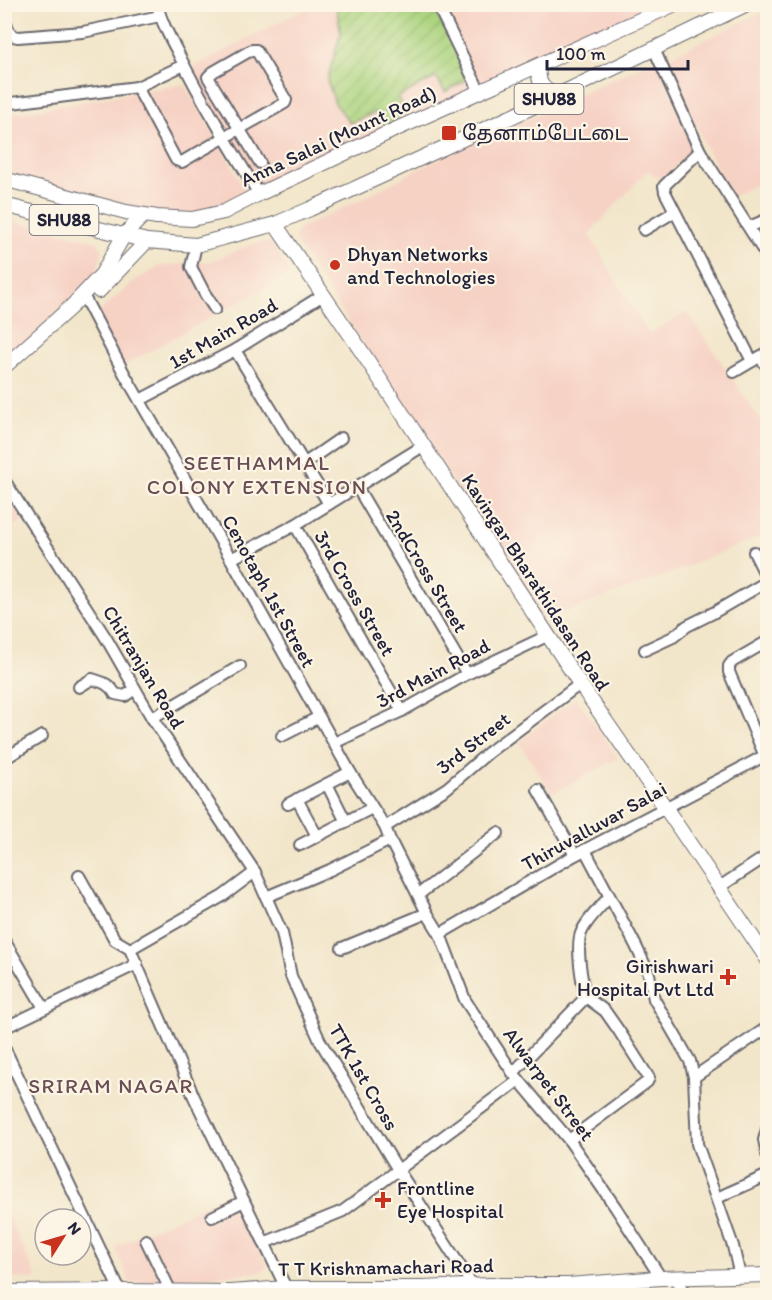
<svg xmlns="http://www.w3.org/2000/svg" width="772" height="1300" font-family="Itim,'Noto Sans Tamil',sans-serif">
	<defs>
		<pattern id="garden-furrows" width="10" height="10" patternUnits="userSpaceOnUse" patternTransform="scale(1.5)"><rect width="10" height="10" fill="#acd47f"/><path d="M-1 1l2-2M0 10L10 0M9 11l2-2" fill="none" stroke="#94b66f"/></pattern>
	</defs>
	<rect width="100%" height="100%" fill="#fcf5e5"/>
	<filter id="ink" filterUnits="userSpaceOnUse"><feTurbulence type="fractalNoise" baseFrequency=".0167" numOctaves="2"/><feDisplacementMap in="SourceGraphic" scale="12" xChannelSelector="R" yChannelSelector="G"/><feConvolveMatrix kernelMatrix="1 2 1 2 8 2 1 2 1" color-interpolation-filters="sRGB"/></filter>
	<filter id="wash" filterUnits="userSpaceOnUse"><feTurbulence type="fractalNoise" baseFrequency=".008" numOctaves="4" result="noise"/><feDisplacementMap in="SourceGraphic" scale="24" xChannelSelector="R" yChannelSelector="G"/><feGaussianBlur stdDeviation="1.35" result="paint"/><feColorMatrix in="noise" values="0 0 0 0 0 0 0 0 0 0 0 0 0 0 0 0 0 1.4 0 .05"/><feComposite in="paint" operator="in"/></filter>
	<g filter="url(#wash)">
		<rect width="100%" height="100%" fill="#f2e6ca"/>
		<g fill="#f6d2c5">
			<polygon points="311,5 682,5 260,187 200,88 192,68"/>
			<polygon points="767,10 768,115 762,118 767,128 767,179 731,197 691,116 667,58"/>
			<polygon points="650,62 661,67 693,149 662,181 648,170 589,234 648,334 687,312 767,430 767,534 669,574 543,620 294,238 299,229 362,199 414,171"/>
			<polygon points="185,84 248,194 246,202 195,217 133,211 5,175 4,115"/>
			<polygon points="5,219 96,241 103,250 95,275 5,363"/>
			<polygon points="255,243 271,243 291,274 123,366 94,323 100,311 134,281 160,266 212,261"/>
			<polygon points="5,491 23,520 5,532 4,532"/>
			<polygon points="576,697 618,758 552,794 519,742"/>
			<polygon points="232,1192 267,1265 263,1272 130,1283 115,1247"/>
			<polygon points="4,1207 5,1207 37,1279 5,1278"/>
		</g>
		<polygon fill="url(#garden-furrows)" stroke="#677b5d" stroke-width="1.5" points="336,4 432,5 470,78 445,92 436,77 398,97 405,114 385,128 376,112 350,123 335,103 327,80 341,33"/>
	</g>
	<g filter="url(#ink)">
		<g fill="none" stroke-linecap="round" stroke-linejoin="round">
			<defs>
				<g id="minor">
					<path d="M 157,4 C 161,21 169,36 177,51 C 201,100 230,147 259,194"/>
					<polyline points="437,4 480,92"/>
					<path d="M 4,19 C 9,27 7,36 18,37 L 83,32 L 160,16"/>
					<polyline points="654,49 700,151 768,258"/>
					<polyline points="137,87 176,160 182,162 192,156 285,103 286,100 256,50 252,50 248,52 213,72 208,77 260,163"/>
					<polyline points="4,104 137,87 184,65"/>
					<polyline points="700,151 664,186 665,192 752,361"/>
					<polyline points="749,227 768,219"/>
					<polyline points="644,230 674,212"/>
					<polyline points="196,245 191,267 205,294 215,309"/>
					<polyline points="83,295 125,375 231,559 350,772 385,827 390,840 427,913 440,934 465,1000 513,1073 569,1140 616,1208 661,1278"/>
					<polyline points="235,350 329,504"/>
					<polyline points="760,357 768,368"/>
					<polyline points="734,372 768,352"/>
					<polyline points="140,400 235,350 323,295"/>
					<polyline points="305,463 341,438"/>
					<polyline points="4,480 106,638 152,718 255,872 282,933 291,976 320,1041 398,1170 473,1286"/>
					<polyline points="357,487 467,674"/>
					<polyline points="295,525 402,711"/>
					<polyline points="754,552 768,580"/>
					<polyline points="231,559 295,525 423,446"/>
					<polyline points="645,650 673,637 687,626 713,613 768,581"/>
					<path d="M 79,687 L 92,679 C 102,682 110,684 115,694 L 125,696 L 135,689"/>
					<polyline points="152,718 240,666"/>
					<polyline points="282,736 319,717"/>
					<polyline points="334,743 402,711 467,674 549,635"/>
					<polyline points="4,759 42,736"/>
					<polyline points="767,761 729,672 729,666 732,662 768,641"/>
					<polyline points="327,784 346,822"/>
					<polyline points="538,790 575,855"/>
					<polyline points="297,799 317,836"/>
					<polyline points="288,804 350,772"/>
					<polyline points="385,827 447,788 489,752 580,684"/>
					<polyline points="300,845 372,808"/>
					<polyline points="585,850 636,946 649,974 654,999 690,1061 694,1077 697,1144 733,1246 740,1276"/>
					<polyline points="79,876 115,940 130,949 194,1097 286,1288"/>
					<polyline points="718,888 768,855"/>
					<polyline points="418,895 498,833"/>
					<polyline points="266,897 330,870 390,840"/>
					<polyline points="440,934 575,855 768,754"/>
					<polyline points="4,940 44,1008"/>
					<polyline points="342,948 427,913"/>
					<polyline points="130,949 223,896 255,872"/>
					<polyline points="4,1028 137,964"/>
					<polyline points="4,1047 120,1291"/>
					<path d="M 513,1073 L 586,997 C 582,983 575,944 582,931 C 588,918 600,908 609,897"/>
					<polyline points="694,1077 768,1027"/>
					<polyline points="768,1126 764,1140 768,1158"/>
					<polyline points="569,1140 647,1082 649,1078 619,1031 605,1011 586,997"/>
					<polyline points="717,1198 768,1175"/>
					<polyline points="212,1217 244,1201"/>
					<polyline points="146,1240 171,1292"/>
					<polyline points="264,1243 343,1211 519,1080"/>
					<polyline points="675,1278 687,1296"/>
				</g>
				<g id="major">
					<path d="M 538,66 C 539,85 540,86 555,96"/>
					<polyline points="4,179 126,212 157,217 192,219 224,212 259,194 392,131 675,4"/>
					<polyline points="4,205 147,241 196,245 275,224 310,209 537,105 747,4"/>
					<polyline points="275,224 362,352 580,684 665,807 768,960"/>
					<polyline points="99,291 147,241"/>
					<polyline points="4,367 72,306 102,274 124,235 144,215"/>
					<polyline points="4,1292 120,1291 230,1292 286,1288 423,1288 489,1285 568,1285 661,1278 768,1275"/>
				</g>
			</defs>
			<use href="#minor" stroke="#6b676d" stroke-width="14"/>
			<use href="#major" stroke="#6b676d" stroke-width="16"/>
			<use href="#minor" stroke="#fff" stroke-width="10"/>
			<use href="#major" stroke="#fff" stroke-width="14"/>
		</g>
	</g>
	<g fill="#c8321e" stroke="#fcf5e5" stroke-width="2">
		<rect x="441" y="125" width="16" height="16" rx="3"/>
		<circle cx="335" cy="265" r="6"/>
		<path d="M725 968h6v6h6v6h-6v6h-6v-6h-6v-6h6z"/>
		<path d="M380 1191h6v6h6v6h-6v6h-6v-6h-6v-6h6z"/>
	</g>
	<g text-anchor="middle" stroke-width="4.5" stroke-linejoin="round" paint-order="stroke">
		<g fill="#fcf5e5" stroke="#63616e" stroke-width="1.5">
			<rect x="514.5" y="84" width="69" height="30" rx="4.5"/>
			<rect x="29.5" y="205" width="69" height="30" rx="4.5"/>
		</g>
		<g font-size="18" font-weight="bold" fill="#22223b">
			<text x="549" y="105">SHU88</text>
			<text x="64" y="226">SHU88</text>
		</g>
		<g font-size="20" fill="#22223b" stroke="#fcf5e5" text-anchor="start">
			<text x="462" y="140">தேனாம்பேட்டை</text>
			<text x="347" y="261">Dhyan Networks<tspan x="347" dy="23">and Technologies</tspan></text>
			<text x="714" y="973" text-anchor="end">Girishwari<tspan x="714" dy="23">Hospital Pvt Ltd</tspan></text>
			<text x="397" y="1195">Frontline<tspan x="397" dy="23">Eye Hospital</tspan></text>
		</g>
		<g font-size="20" fill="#22223b" stroke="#fcf5e5">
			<text transform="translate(338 136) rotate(-25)" y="7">Anna Salai (Mount Road)</text>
			<text transform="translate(223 333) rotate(-30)" y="7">1st Main Road</text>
			<text transform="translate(427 571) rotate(59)" y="7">2ndCross Street</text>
			<text transform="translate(536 582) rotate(57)" y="7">Kavingar Bharathidasan Road</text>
			<text transform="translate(269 591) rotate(61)" y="7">Cenotaph 1st Street</text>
			<text transform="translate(355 593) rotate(60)" y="7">3rd Cross Street</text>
			<text transform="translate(144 667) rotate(59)" y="7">Chitranjan Road</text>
			<text transform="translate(433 673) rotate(-28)" y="7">3rd Main Road</text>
			<text transform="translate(473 743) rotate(-38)" y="7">3rd Street</text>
			<text transform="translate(594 826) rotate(-29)" y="7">Thiruvalluvar Salai</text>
			<text transform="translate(364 1077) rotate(60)" y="7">TTK 1st Cross</text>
			<text transform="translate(549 1084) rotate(53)" y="7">Alwarpet Street</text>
			<text transform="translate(386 1267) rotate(-1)" y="7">T T Krishnamachari Road</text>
		</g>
		<g font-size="21" letter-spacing="1.5" fill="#6a4e55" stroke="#fcf5e5">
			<text x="257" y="470">SEETHAMMAL<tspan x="257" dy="24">COLONY EXTENSION</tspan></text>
			<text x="111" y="1093">SRIRAM NAGAR</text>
		</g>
	</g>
	<rect width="772" height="1300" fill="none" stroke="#fcf5e5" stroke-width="24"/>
	<g transform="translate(63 1237) rotate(53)"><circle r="28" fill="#fcf5e5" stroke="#a5a1a1" stroke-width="1.5"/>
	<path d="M0-4.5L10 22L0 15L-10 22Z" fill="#c8321e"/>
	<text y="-9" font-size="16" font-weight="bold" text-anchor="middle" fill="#22223b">N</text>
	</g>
	<path d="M547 60v9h141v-9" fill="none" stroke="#22223b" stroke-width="3"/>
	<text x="556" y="60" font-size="18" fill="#22223b" stroke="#fcf5e5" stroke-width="4.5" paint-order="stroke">100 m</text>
</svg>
